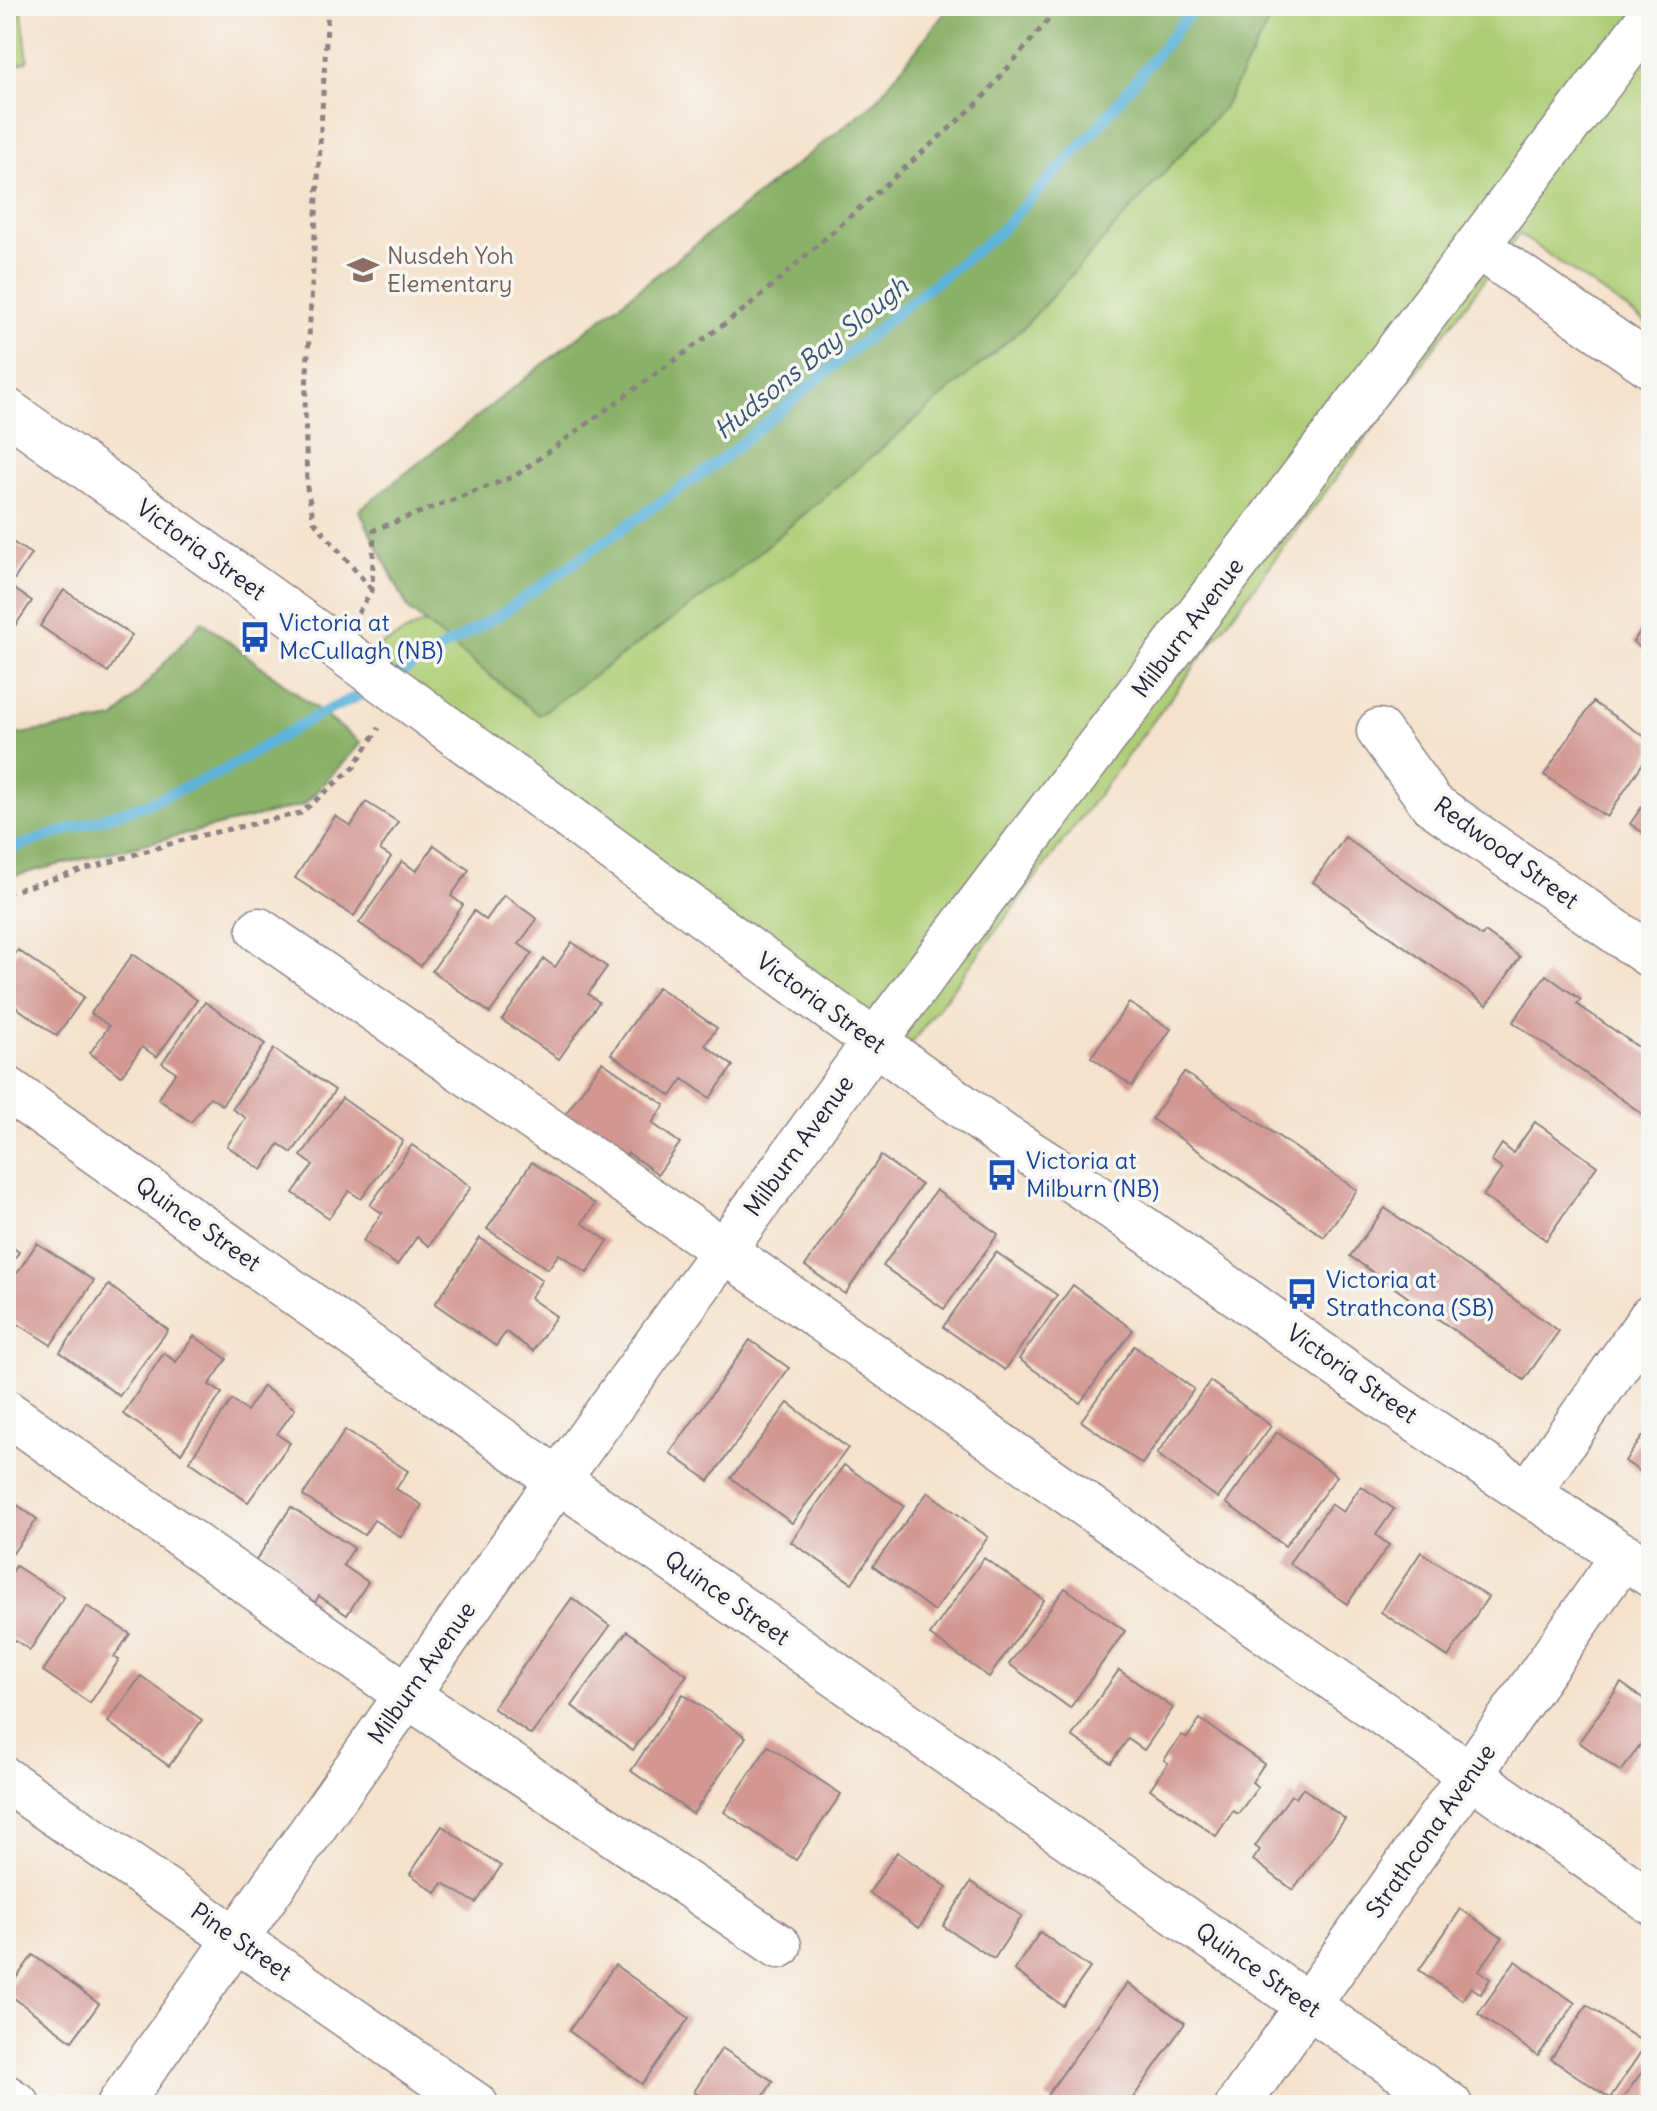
<svg xmlns="http://www.w3.org/2000/svg" width="1657" height="2111" font-family="Delius,sans-serif">
	<rect width="100%" height="100%" fill="#f6f6f2"/>
	<filter id="ink" filterUnits="userSpaceOnUse"><feTurbulence type="fractalNoise" baseFrequency=".0125" numOctaves="2"/><feDisplacementMap in="SourceGraphic" scale="16" xChannelSelector="R" yChannelSelector="G"/><feConvolveMatrix kernelMatrix="1 2 1 2 8 2 1 2 1" color-interpolation-filters="sRGB"/></filter>
	<filter id="wash" filterUnits="userSpaceOnUse"><feTurbulence type="fractalNoise" baseFrequency=".006" numOctaves="4" result="noise"/><feDisplacementMap in="SourceGraphic" scale="32" xChannelSelector="R" yChannelSelector="G"/><feGaussianBlur stdDeviation="1.8" result="paint"/><feColorMatrix in="noise" values="0 0 0 0 0 0 0 0 0 0 0 0 0 0 0 0 0 1.4 0 .05"/><feComposite in="paint" operator="in"/></filter>
	<g filter="url(#wash)">
		<rect width="100%" height="100%" fill="#f5e2cc"/>
		<g fill="#aece76" stroke="#687858" stroke-width="2">
			<polygon points="21,6 28,61 6,68 6,7"/>
			<polygon points="1171,6 1651,6 1651,326 1519,234 905,1052 352,660 694,483"/>
		</g>
		<g fill="#8ab167" stroke="#566a51" stroke-width="2">
			<polygon points="950,6 1277,6 1224,107 1024,327 729,578 539,715 409,610 359,510 874,103"/>
			<polygon points="202,621 361,743 304,805 13,876 6,882 6,736 115,719"/>
		</g>
		<g fill="none" stroke-linecap="round" stroke-linejoin="round">
			<g stroke="#5db4da" stroke-width="11">
				<polyline points="396,675 501,614 725,457 903,308 997,234 1093,133 1196,6"/>
				<polyline points="6,850 144,805 221,772 314,717 360,695"/>
			</g>
		</g>
		<g id="blocks">
			<g fill="#d39691">
				<polygon points="6,538 31,554 10,586 32,601 6,639"/>
				<polygon points="64,590 132,635 108,672 40,626"/>
				<polygon points="1651,615 1651,655 1633,642"/>
				<polygon points="1593,702 1651,741 1651,751 1607,817 1544,775"/>
				<polygon points="1651,793 1651,838 1630,824"/>
				<polygon points="366,802 398,822 380,850 391,857 354,916 295,878 335,816 351,826"/>
				<polygon points="1345,837 1482,936 1485,932 1520,957 1487,1005 1313,882"/>
				<polygon points="434,845 469,870 451,896 463,905 421,966 359,923 402,861 416,871"/>
				<polygon points="504,895 537,919 519,944 532,953 490,1013 432,971 474,911 486,920"/>
				<polygon points="572,942 607,967 588,994 599,1002 559,1059 502,1020 544,959 555,967"/>
				<polygon points="18,950 84,997 57,1036 6,1000 6,967"/>
				<polygon points="133,954 197,1000 157,1057 142,1047 121,1076 90,1053 109,1026 91,1013"/>
				<polygon points="1546,975 1581,1000 1577,1004 1651,1056 1651,1120 1513,1022"/>
				<polygon points="658,987 717,1028 705,1045 733,1066 710,1098 683,1079 671,1096 611,1054"/>
				<polygon points="205,1002 265,1044 222,1105 210,1097 191,1122 158,1099 176,1072 162,1063"/>
				<polygon points="1129,1003 1171,1029 1132,1086 1091,1057"/>
				<polygon points="274,1049 335,1090 292,1153 279,1144 262,1170 227,1146 246,1118 232,1109"/>
				<polygon points="602,1062 665,1105 652,1123 680,1143 658,1174 628,1153 616,1171 555,1129"/>
				<polygon points="1184,1072 1357,1190 1324,1237 1152,1119"/>
				<polygon points="342,1098 403,1141 361,1199 349,1191 329,1218 293,1193 313,1165 301,1156"/>
				<polygon points="1535,1122 1597,1166 1546,1240 1483,1196 1502,1169 1491,1161 1502,1144 1513,1153"/>
				<polygon points="412,1145 471,1187 429,1246 417,1237 397,1265 363,1241 382,1213 370,1205"/>
				<polygon points="881,1156 921,1185 845,1294 805,1266"/>
				<polygon points="532,1162 595,1204 582,1223 608,1241 587,1273 559,1254 548,1269 487,1229"/>
				<polygon points="936,1190 998,1234 944,1309 883,1266"/>
				<polygon points="1385,1208 1559,1331 1524,1380 1350,1256"/>
				<polygon points="480,1238 542,1280 530,1298 556,1316 533,1351 506,1332 496,1346 435,1304"/>
				<polygon points="6,1243 19,1252 6,1271"/>
				<polygon points="37,1243 94,1281 51,1345 6,1316 6,1290"/>
				<polygon points="996,1252 1057,1295 1005,1370 943,1327"/>
				<polygon points="109,1285 168,1330 119,1396 60,1352"/>
				<polygon points="1073,1285 1133,1330 1080,1403 1019,1359"/>
				<polygon points="194,1336 227,1359 209,1385 222,1393 181,1453 123,1414 164,1353 176,1362"/>
				<polygon points="750,1340 789,1368 709,1481 670,1453"/>
				<polygon points="1134,1346 1194,1389 1142,1464 1081,1421"/>
				<polygon points="1210,1381 1271,1426 1218,1498 1157,1454"/>
				<polygon points="263,1386 295,1409 277,1434 290,1443 248,1502 189,1461 232,1400 247,1411"/>
				<polygon points="788,1403 848,1448 792,1523 731,1478"/>
				<polygon points="1651,1425 1651,1479 1625,1461"/>
				<polygon points="345,1430 408,1471 396,1489 422,1505 401,1537 374,1520 364,1535 303,1496"/>
				<polygon points="1277,1432 1337,1476 1285,1546 1226,1503"/>
				<polygon points="844,1465 904,1506 852,1583 791,1542"/>
				<polygon points="1361,1486 1394,1509 1376,1535 1389,1545 1347,1604 1289,1563 1331,1504 1343,1512"/>
				<polygon points="928,1492 988,1537 934,1611 873,1566"/>
				<polygon points="6,1497 37,1519 6,1563"/>
				<polygon points="291,1507 354,1548 343,1565 368,1582 347,1615 319,1596 310,1610 249,1571"/>
				<polygon points="1421,1552 1488,1597 1448,1657 1381,1612"/>
				<polygon points="984,1558 1044,1600 989,1677 930,1635"/>
				<polygon points="16,1566 64,1597 30,1650 6,1634 6,1581"/>
				<polygon points="1065,1588 1125,1631 1070,1708 1009,1664"/>
				<polygon points="572,1598 610,1626 531,1735 493,1708"/>
				<polygon points="87,1606 130,1634 114,1657 119,1660 90,1703 43,1671"/>
				<polygon points="627,1631 687,1675 633,1750 572,1706"/>
				<polygon points="1119,1670 1173,1708 1144,1750 1128,1739 1111,1763 1072,1736"/>
				<polygon points="141,1676 202,1720 169,1766 108,1722"/>
				<polygon points="1621,1683 1651,1704 1651,1729 1621,1772 1579,1742"/>
				<polygon points="683,1694 746,1737 693,1814 631,1771"/>
				<polygon points="1200,1719 1264,1764 1252,1782 1258,1787 1238,1814 1233,1811 1216,1836 1150,1789 1168,1763 1164,1760 1182,1735 1187,1738"/>
				<polygon points="768,1746 841,1794 796,1860 724,1812"/>
				<polygon points="1303,1788 1345,1819 1293,1890 1253,1860 1260,1850 1255,1846 1291,1795 1296,1798"/>
				<polygon points="442,1826 501,1866 476,1903 443,1883 436,1893 410,1874"/>
				<polygon points="897,1852 947,1887 919,1928 869,1893"/>
				<polygon points="971,1882 1022,1916 994,1959 943,1926"/>
				<polygon points="1461,1909 1502,1938 1479,1971 1490,1979 1481,1994 1471,1987 1462,2000 1419,1970"/>
				<polygon points="1040,1932 1090,1968 1063,2006 1014,1970"/>
				<polygon points="33,1955 99,2004 72,2041 6,1992"/>
				<polygon points="1515,1961 1575,2003 1538,2056 1478,2014"/>
				<polygon points="615,1965 689,2018 642,2084 569,2031"/>
				<polygon points="1127,1983 1185,2023 1128,2105 1057,2105 1046,2097"/>
				<polygon points="1587,2005 1646,2044 1610,2098 1551,2059"/>
				<polygon points="722,2048 773,2081 758,2105 714,2105 694,2092"/>
				<polygon points="1651,2059 1651,2105 1618,2105"/>
			</g>
		</g>
	</g>
	<g filter="url(#ink)">
		<use href="#blocks" fill-opacity="0" stroke="#8c8284" stroke-width="2"/>
		<g fill="none" stroke-linecap="round" stroke-linejoin="round">
			<defs>
				<g id="minor">
					<polyline points="1477,246 1651,366"/>
					<path d="M 6,410 L 338,648 L 1003,1136 C 1135,1218 1260,1312 1388,1401 C 1474,1461 1565,1514 1651,1575"/>
					<polyline points="1379,731 1432,804 1651,956"/>
					<polyline points="259,930 723,1250 1651,1902"/>
					<polyline points="6,1088 558,1480 1450,2105"/>
					<polyline points="6,1412 407,1695 779,1946"/>
					<polyline points="1529,1492 1651,1317"/>
					<polyline points="6,1780 476,2105"/>
					<polyline points="6,2097 18,2105"/>
					<polyline points="119,2105 558,1480 875,1041 1651,16"/>
					<polyline points="1238,2105 1624,1555"/>
				</g>
			</defs>
			<use href="#minor" stroke="#8c8284" stroke-width="47"/>
			<g stroke="#8c8284" stroke-width="5" stroke-dasharray="6 6" stroke-linecap="butt">
				<polyline points="328,6 305,407 307,488 314,521 371,589"/>
				<polyline points="358,613 372,590 374,530 515,476 749,306 979,102 1060,6"/>
				<polyline points="6,893 190,838 301,813 354,767 379,728"/>
			</g>
			<use href="#minor" stroke="#fff" stroke-width="44"/>
		</g>
	</g>
	<defs>
		<symbol id="school-bare" viewBox="-9 -9 18 18"><path d="M0-5L7-2L0 1L-7-2ZM-4 1L0 2.5L4 1V4Q0 6-4 4Z" fill="#8d6e63" stroke="#f6f6f2" stroke-width="2.5" paint-order="stroke"/></symbol>
		<symbol id="bus-bare" viewBox="-9 -9 18 18"><path d="M-5-6H5V4H4V6H2V4H-2V6H-4V4H-5ZM-3.5-4V0h7V-4ZM-3.5 1.2v1.5H-2V1.2ZM2 1.2v1.5H3.5V1.2Z" fill="#1a4fb4" stroke="#f6f6f2" stroke-width="2.5" paint-order="stroke"/></symbol>
	</defs>
	<g fill-rule="evenodd">
		<use href="#school-bare" x="341" y="248" width="44" height="44"/>
		<use href="#bus-bare" x="233" y="615" width="44" height="44"/>
		<use href="#bus-bare" x="980" y="1153" width="44" height="44"/>
		<use href="#bus-bare" x="1280" y="1272" width="44" height="44"/>
	</g>
	<g text-anchor="middle" stroke-width="7" stroke-linejoin="round" paint-order="stroke">
		<g font-size="24" fill="#785e54" stroke="#f6f6f2" text-anchor="start">
			<text x="387" y="264">Nusdeh Yoh<tspan x="387" dy="28">Elementary</tspan></text>
		</g>
		<g font-size="24" fill="#22223b" stroke="#f6f6f2">
			<text transform="translate(201 550) rotate(36)" y="8">Victoria Street</text>
			<text transform="translate(1188 628) rotate(-53)" y="8">Milburn Avenue</text>
			<text transform="translate(1506 853) rotate(36)" y="8">Redwood Street</text>
			<text transform="translate(821 1003) rotate(36)" y="8">Victoria Street</text>
			<text transform="translate(799 1146) rotate(-54)" y="8">Milburn Avenue</text>
			<text transform="translate(198 1224) rotate(35)" y="8">Quince Street</text>
			<text transform="translate(1352 1374) rotate(35)" y="8">Victoria Street</text>
			<text transform="translate(727 1598) rotate(35)" y="8">Quince Street</text>
			<text transform="translate(422 1673) rotate(-55)" y="8">Milburn Avenue</text>
			<text transform="translate(1431 1831) rotate(-55)" y="8">Strathcona Avenue</text>
			<text transform="translate(241 1942) rotate(35)" y="8">Pine Street</text>
			<text transform="translate(1258 1970) rotate(35)" y="8">Quince Street</text>
		</g>
		<g font-size="24" fill="#164399" stroke="#f6f6f2" text-anchor="start">
			<text x="279" y="631">Victoria at<tspan x="279" dy="28">McCullagh (NB)</tspan></text>
			<text x="1026" y="1169">Victoria at<tspan x="1026" dy="28">Milburn (NB)</tspan></text>
			<text x="1326" y="1288">Victoria at<tspan x="1326" dy="28">Strathcona (SB)</tspan></text>
		</g>
		<g font-size="26" font-style="italic" fill="#375573" stroke="#f6f6f2">
			<text transform="translate(811 358) rotate(-39)" y="9">Hudsons Bay Slough</text>
		</g>
	</g>
	<rect width="1657" height="2111" fill="none" stroke="#f6f6f2" stroke-width="32"/>
</svg>
